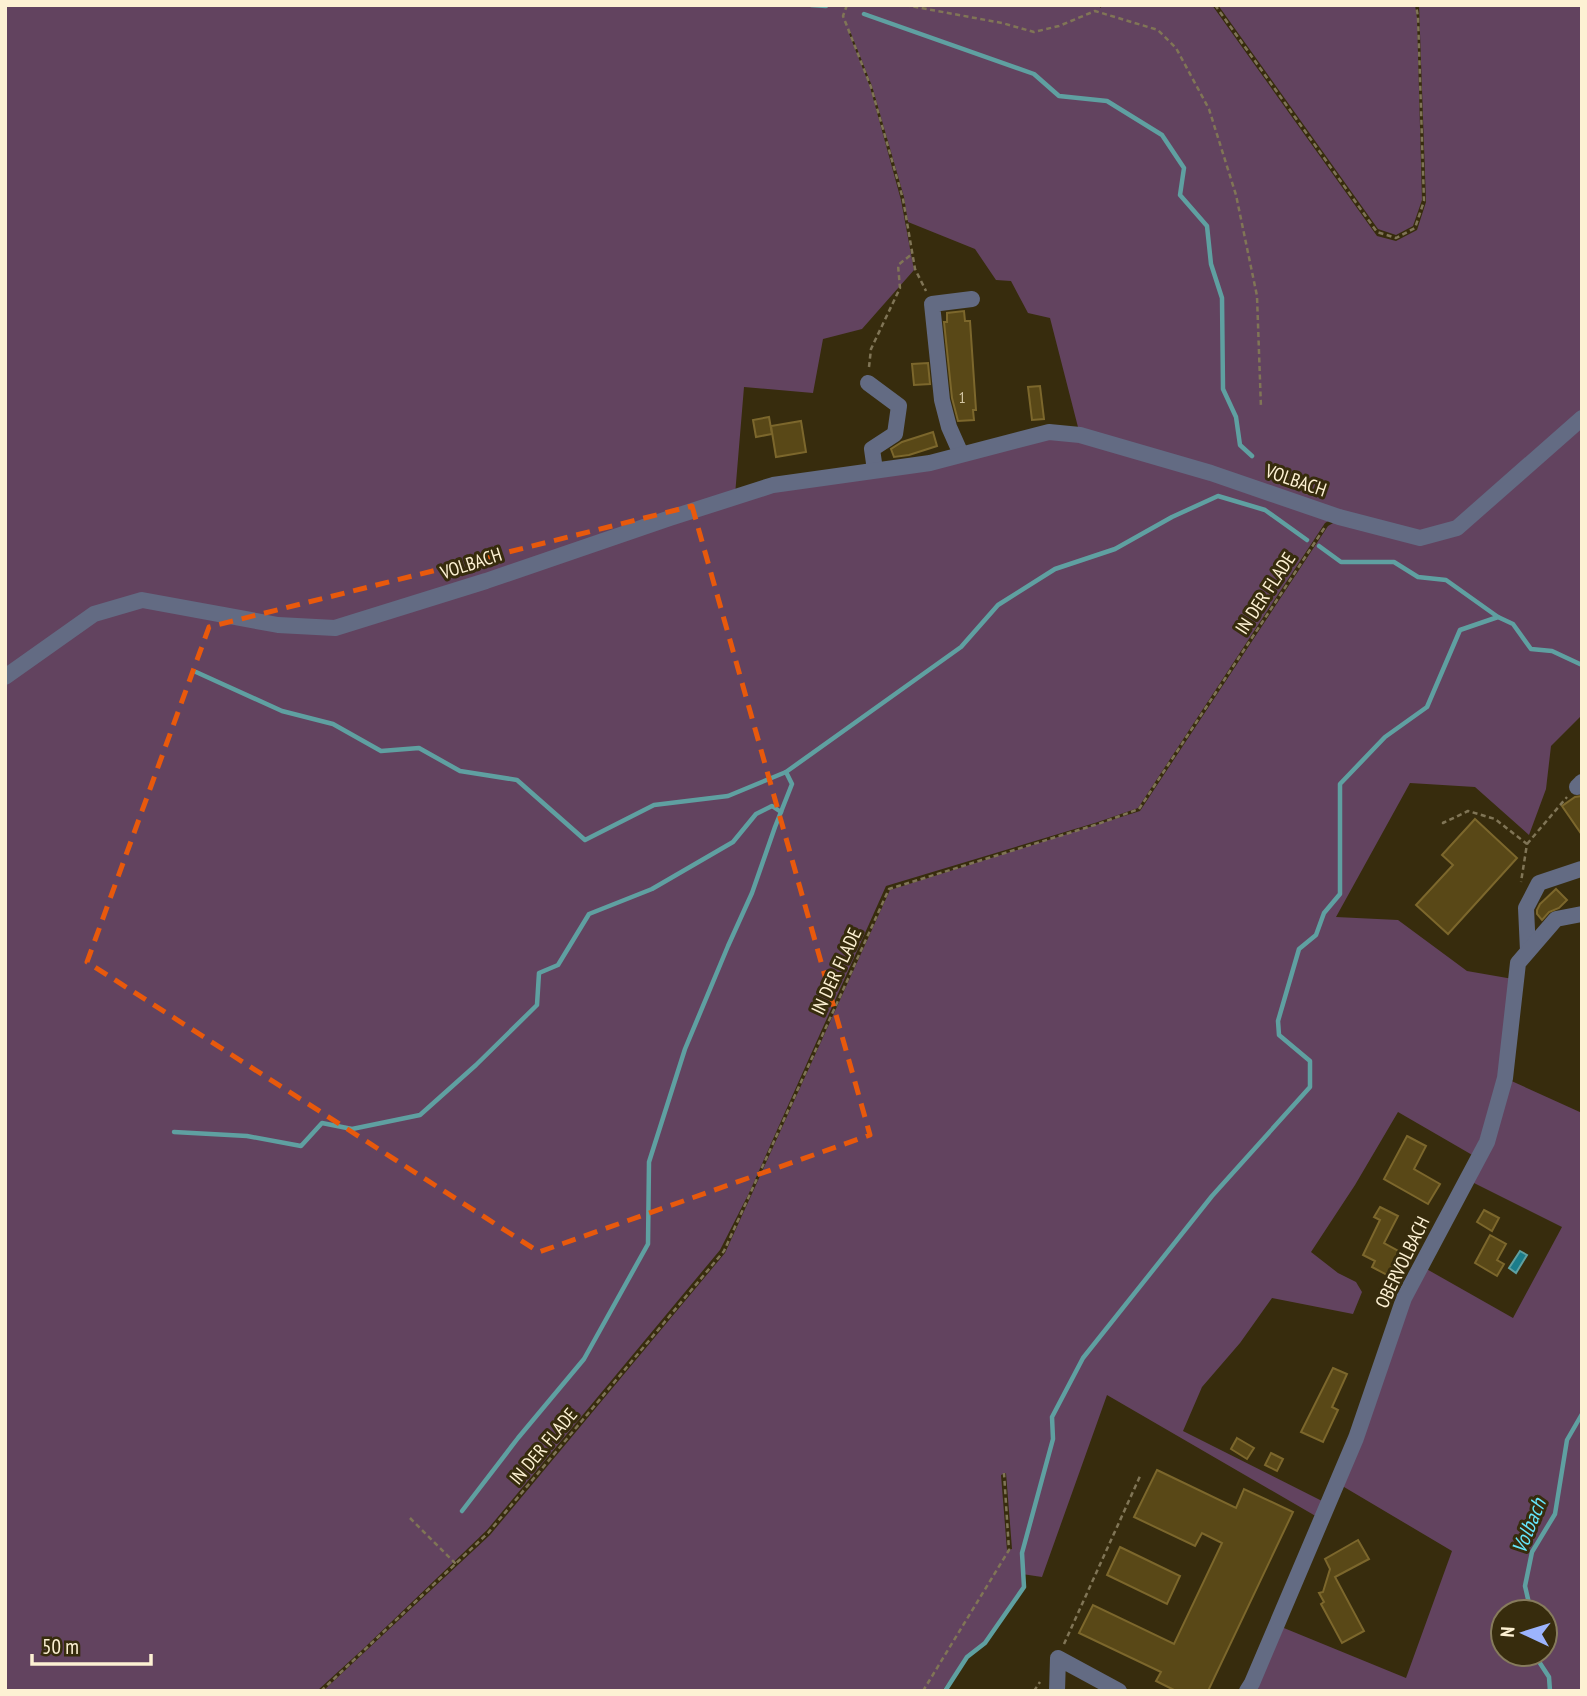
<svg xmlns="http://www.w3.org/2000/svg" width="1587" height="1696" font-family="'PT Sans Narrow',sans-serif">
	<rect width="100%" height="100%" fill="#372c0d"/>
	<g fill="#62435f" fill-rule="evenodd">
		<polygon points="5,5 1100,5 1100,8 1104,5 1212,5 1377,236 1396,241 1417,230 1426,202 1419,5 1582,5 1582,415 1456,526 1420,535 1079,431 1050,318 1028,313 1011,281 996,280 975,249 908,222 904,197 872,86 850,31 848,31 870,87 901,200 914,270 862,329 823,339 813,393 744,387 735,495 335,625 278,622 175,602 92,612 5,672"/>
		<polygon points="1218,5 1415,5 1417,18 1422,200 1413,226 1396,235 1378,229"/>
		<path d="M 1582,422 L 1582,715 L 1551,746 L 1546,789 L 1529,835 L 1475,787 L 1410,783 L 1336,917 L 1398,920 L 1467,971 L 1513,979 L 1502,1076 L 1474,1156 L 1398,1112 L 1355,1185 L 1311,1252 L 1338,1273 L 1356,1282 L 1362,1292 L 1353,1314 L 1272,1298 L 1240,1343 L 1202,1387 L 1183,1431 L 1326,1503 L 1319,1518 L 1107,1395 L 1042,1577 L 1022,1574 L 1023,1586 L 984,1642 L 966,1657 L 942,1691 L 323,1691 L 490,1535 L 725,1253 L 890,890 L 1140,811 L 1328,526 L 1340,519 L 1420,541 L 1459,531 ZM 1006,1473 L 1012,1549 L 1007,1550 L 1001,1475 Z"/>
		<polygon points="1050,436 1079,440 1335,517 1325,523 1138,808 1098,822 886,886 749,1193 720,1250 487,1530 363,1649 317,1691 5,1691 5,679 99,618 144,603 338,631 773,489"/>
		<path d="M 1507,1079 L 1582,1113 L 1582,1691 L 1251,1691 L 1279,1626 L 1406,1678 L 1452,1551 L 1339,1484 L 1423,1267 L 1513,1318 L 1562,1227 L 1470,1181 ZM 1503,1612 L 1545,1612 L 1545,1654 L 1503,1654 Z"/>
	</g>
	<polygon fill="#1b7d8b" stroke="#5fa0a1" stroke-width="2" points="1520,1251 1527,1255 1516,1273 1509,1268"/>
	<g fill="none" stroke-linecap="round" stroke-linejoin="round">
		<g stroke="#5fa0a1" stroke-width="4.5">
			<polyline points="811,5 826,6"/>
			<polyline points="864,14 1034,74 1059,96 1107,101 1162,135 1184,168 1180,195 1207,226 1211,264 1222,298 1223,389 1236,417 1240,445 1252,456"/>
			<polyline points="1319,546 1341,562 1394,562 1418,577 1446,580 1498,617 1513,624 1531,649 1552,651 1582,665"/>
			<polyline points="196,672 282,711 333,724 381,751 419,748 460,771 517,780 585,840 654,805 728,796 786,772 961,647 998,605 1055,569 1115,549 1172,517 1218,496 1265,510 1307,540"/>
			<polyline points="174,1132 247,1136 301,1146 322,1123 352,1129 420,1115 476,1065 537,1005 539,973 558,965 589,914 652,889 733,842 756,814 772,806 781,812"/>
			<polyline points="462,1511 518,1438 584,1359 648,1244 649,1162 685,1049 728,946 752,893 775,827 792,784 786,772"/>
			<polyline points="1531,1612 1525,1586 1532,1552 1555,1514 1567,1440 1582,1414"/>
			<polyline points="1534,1654 1549,1677 1550,1691"/>
			<polyline points="945,1691 967,1657 985,1643 1024,1587 1022,1553 1053,1439 1052,1417 1083,1358 1212,1196 1310,1087 1310,1061 1279,1035 1278,1021 1299,949 1316,935 1324,913 1340,894 1340,784 1385,737 1427,707 1460,630 1498,617"/>
		</g>
	</g>
	<g fill="#594817" stroke="#7c672c" stroke-width="2">
		<polygon points="964,311 965,321 970,321 976,410 973,410 974,420 958,421 952,398 944,322 947,322 947,313"/>
		<polygon points="928,363 930,384 914,385 912,364"/>
		<polygon points="1040,386 1044,419 1032,420 1028,387"/>
		<polygon points="769,417 772,434 756,437 753,420"/>
		<polygon points="801,421 806,452 776,457 771,426"/>
		<polygon points="933,432 937,446 909,455 894,457 891,449 902,442"/>
		<polygon points="1582,796 1582,835 1562,806 1575,797"/>
		<polygon points="1475,819 1517,858 1448,934 1416,905 1453,865 1442,855"/>
		<polygon points="1556,889 1567,900 1559,908 1549,912 1542,920 1537,914 1537,910 1540,904"/>
		<polygon points="1407,1136 1426,1146 1414,1169 1440,1184 1428,1204 1384,1179"/>
		<polygon points="1380,1207 1398,1216 1384,1243 1402,1253 1393,1271 1390,1269 1387,1275 1372,1267 1375,1261 1363,1255 1380,1220 1374,1217"/>
		<polygon points="1484,1210 1499,1218 1492,1231 1477,1222"/>
		<polygon points="1490,1235 1506,1244 1497,1260 1504,1264 1497,1276 1475,1263"/>
		<polygon points="1333,1368 1347,1374 1332,1407 1338,1410 1323,1442 1301,1432"/>
		<polygon points="1237,1438 1254,1448 1247,1459 1231,1449"/>
		<polygon points="1271,1453 1283,1459 1277,1471 1265,1465"/>
		<polygon points="1157,1470 1236,1508 1244,1489 1293,1512 1208,1691 1176,1691 1156,1681 1161,1672 1079,1633 1093,1605 1174,1644 1222,1543 1202,1533 1195,1546 1134,1517"/>
		<polygon points="1358,1540 1369,1559 1335,1577 1364,1631 1342,1643 1321,1604 1324,1602 1319,1593 1323,1592 1330,1569 1325,1559"/>
		<polygon points="1120,1547 1180,1576 1167,1604 1107,1575"/>
	</g>
	<g fill="none" stroke-linecap="round" stroke-linejoin="round">
		<g stroke="#807556" stroke-width="2.5" stroke-dasharray="5 3.5" stroke-linecap="butt">
			<polyline points="847,5 843,16 871,87 903,199 915,269 926,291"/>
			<polyline points="905,5 1002,23 1034,32 1059,26 1095,11 1158,30 1176,48 1209,109 1236,195 1257,296 1261,408"/>
			<polyline points="1215,5 1377,232 1396,238 1415,228 1424,201 1418,17 1416,5"/>
			<polyline points="869,367 871,349 900,288 898,265 912,254"/>
			<polyline points="1444,822 1443,823 1468,811 1495,819 1527,844 1521,882"/>
			<polyline points="1527,844 1567,797"/>
			<polyline points="410,1518 456,1564"/>
			<polyline points="1064,1644 1141,1474"/>
			<polyline points="321,1691 488,1533 724,1251 889,889 1098,824 1139,809 1325,527"/>
			<polyline points="923,1691 1009,1550 1004,1473"/>
			<polyline points="1034,1691 1040,1682"/>
		</g>
		<g stroke="#636b83" stroke-width="16">
			<polyline points="868,383 899,406 895,434 872,449 875,470"/>
			<polyline points="961,454 949,427 942,400 932,304 972,299"/>
			<polyline points="5,677 94,614 142,600 278,625 335,628 486,581 670,518 773,485 930,463 1049,432 1080,435 1211,473 1339,517 1420,538 1457,528 1582,418"/>
			<polyline points="1577,787 1582,782"/>
			<polyline points="1528,951 1526,908 1539,883 1581,869"/>
			<polyline points="1057,1691 1058,1658 1119,1691"/>
			<polyline points="1247,1691 1252,1683 1356,1438 1404,1298 1487,1142 1505,1078 1518,963 1556,919 1582,914"/>
		</g>
	</g>
	<path fill="none" stroke="#e8590c" stroke-width="5" stroke-dasharray="14 9" stroke-linejoin="round" d="M 692,506 L 870,1135 L 539,1252 L 87,962 L 209,627 Z"/>
	<g text-anchor="middle" stroke-width="6" stroke-linejoin="round" paint-order="stroke">
		<g font-size="16" fill="#d4c7a4">
			<text x="962" y="403">1</text>
		</g>
		<g font-size="19" fill="#fdf1d3" stroke="#372c0d">
			<text transform="translate(1296 480) rotate(19)" y="7">VOLBACH</text>
			<text transform="translate(471 563) rotate(-18)" y="7">VOLBACH</text>
			<text transform="translate(1265 593) rotate(-57)" y="7">IN DER FLADE</text>
			<text transform="translate(836 971) rotate(-65)" y="7">IN DER FLADE</text>
			<text transform="translate(1402 1262) rotate(-64)" y="7">OBERVOLBACH</text>
			<text transform="translate(543 1446) rotate(-50)" y="7">IN DER FLADE</text>
		</g>
		<g font-size="21" font-style="italic" fill="#65e7fc" stroke="#372c0d">
			<text transform="translate(1529 1526) rotate(-68)" y="7">Volbach</text>
		</g>
	</g>
	<rect width="1587" height="1696" fill="none" stroke="#fdf1d3" stroke-width="14"/>
	<g transform="translate(1524 1633) rotate(274)"><circle r="33" fill="#372c0d" stroke="#867b5c" stroke-width="2"/>
	<path d="M0-5L12 26L0 18L-12 26Z" fill="#9cb4fd"/>
	<text y="-10" font-size="19" font-weight="bold" text-anchor="middle" fill="#fdf1d3">N</text>
	</g>
	<path d="M32 1654v10h119v-10" fill="none" stroke="#fdf1d3" stroke-width="3.5"/>
	<text x="42" y="1654" font-size="21" fill="#fdf1d3" stroke="#372c0d" stroke-width="5" paint-order="stroke">50 m</text>
</svg>
